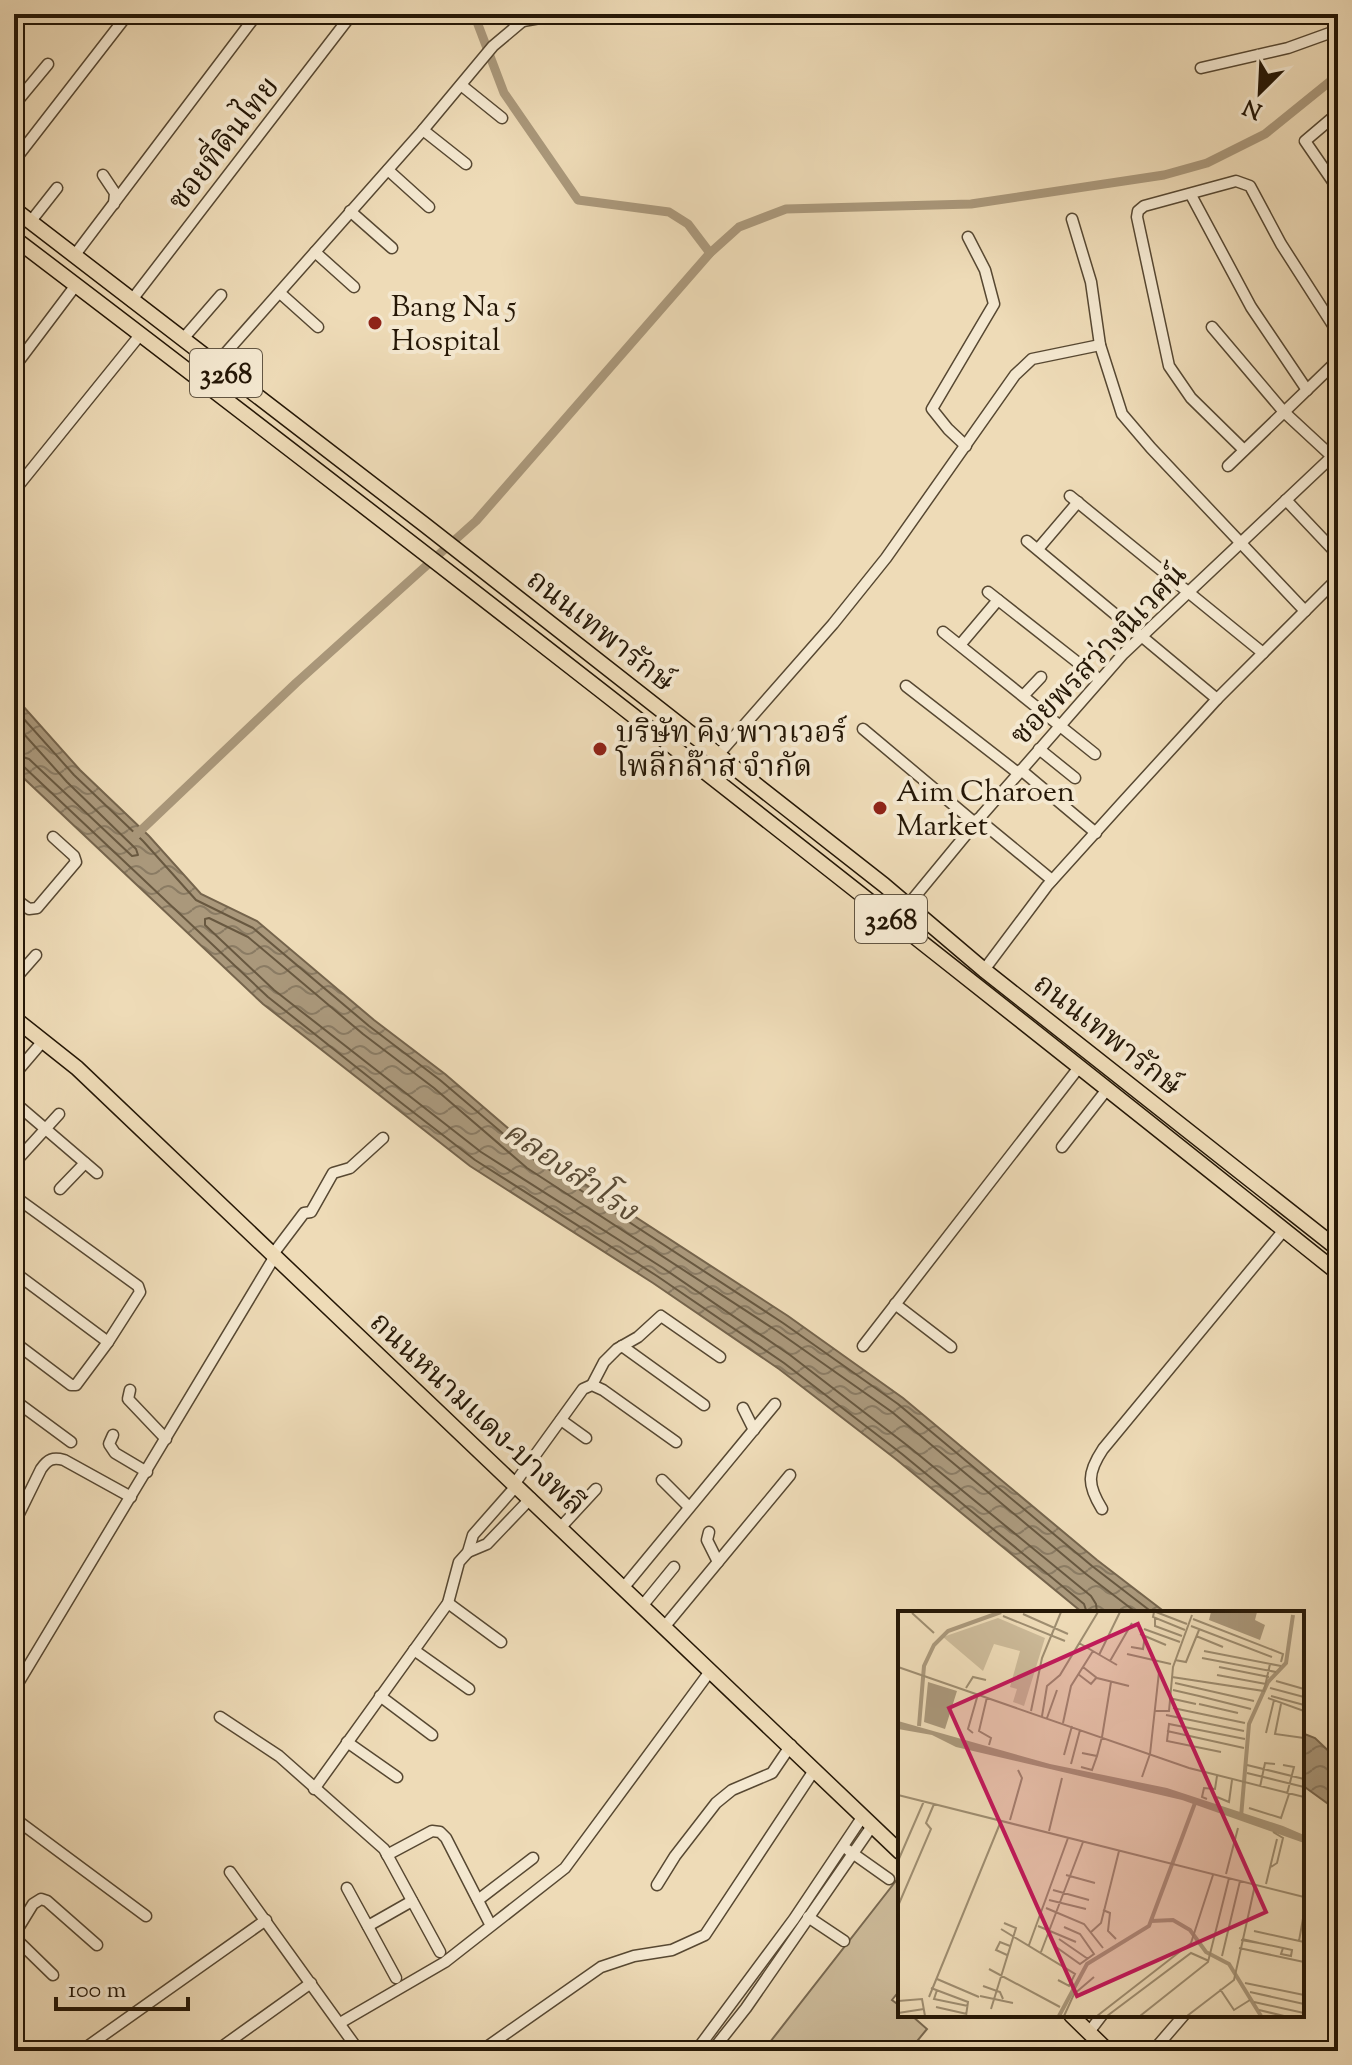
<svg xmlns="http://www.w3.org/2000/svg" width="1352" height="2065" font-family="'Sorts Mill Goudy','Noto Serif Thai',serif">
	<defs>
		<pattern id="water-waves" width="16" height="10" patternUnits="userSpaceOnUse" patternTransform="scale(2)"><rect width="16" height="10" fill="#aa987b"/><path d="M0 5q4-4 8 0t8 0" fill="none" stroke="#8a7b63"/></pattern>
	</defs>
	<rect width="100%" height="100%" fill="#eedbb7"/>
	<filter id="stains"><feTurbulence type="fractalNoise" baseFrequency=".0025" numOctaves="4"/><feColorMatrix values="0 0 0 0 .2 0 0 0 0 .09 0 0 0 0 .02 0 0 0 .5 -.17"/></filter>
	<radialGradient id="worn" r=".72"><stop offset=".6" stop-color="#630" stop-opacity="0"/><stop offset="1" stop-color="#630" stop-opacity=".3"/></radialGradient>
	<polygon fill="#ccba99" stroke="#786850" stroke-width="2" points="899,1877 900,1990 892,2000 900,2006 900,2015 911,2015 927,2029 909,2051 763,2051"/>
	<g fill="url(#water-waves)" stroke="#75644c" stroke-width="2">
		<polygon points="14,696 80,770 149,836 201,894 257,921 374,1020 445,1074 537,1153 788,1316 903,1398 1097,1560 1166,1613 1083,1613 897,1460 779,1369 653,1283 470,1166 263,1004 14,769"/>
		<polygon points="1302,1733 1315,1738 1338,1760 1338,1811 1302,1785"/>
	</g>
	<g fill="none" stroke-linecap="round" stroke-linejoin="round">
		<g stroke="#685840" stroke-width="2">
			<polyline points="14,708 74,775 143,841 196,900 253,928 369,1026 440,1080 533,1159 783,1323 898,1404 1092,1566 1153,1613"/>
			<polyline points="14,723 67,782 136,849 138,855 132,856 29,759 14,754"/>
			<polyline points="14,764 23,766 268,997 404,1105 475,1160 657,1276 784,1363 902,1454 1084,1604 1087,1613"/>
			<polyline points="1097,1613 1096,1604 1091,1596 908,1446 790,1355 663,1268 481,1152 274,990 205,925 205,919 209,918 248,937 363,1034 434,1088 527,1168 777,1331 892,1412 1086,1574 1137,1613"/>
		</g>
		<g stroke="#aa987b" stroke-width="9">
			<polyline points="474,14 504,93 578,200 669,212 688,224 710,253"/>
			<polyline points="135,836 296,683 476,521 710,253 739,227 786,209 971,204 1164,175 1207,163 1265,134 1338,75"/>
		</g>
		<defs>
			<g id="minor">
				<polyline points="523,21 562,14"/>
				<polyline points="1201,68 1288,48 1338,30"/>
				<polyline points="461,85 502,118"/>
				<polyline points="14,105 48,64"/>
				<polyline points="1338,113 1305,141 1338,189"/>
				<polyline points="423,130 466,164"/>
				<polyline points="14,161 128,14"/>
				<polyline points="388,170 429,207"/>
				<polyline points="103,175 115,193 114,204"/>
				<polyline points="1191,195 1251,307 1307,390"/>
				<polyline points="350,211 392,248"/>
				<polyline points="1072,219 1091,282 1100,345 1122,414 1151,448 1305,611"/>
				<polyline points="31,221 57,188"/>
				<polyline points="315,252 354,287"/>
				<polyline points="74,256 257,14"/>
				<polyline points="280,293 318,327"/>
				<polyline points="131,301 352,14"/>
				<polyline points="1212,327 1284,412 1338,462"/>
				<polyline points="182,340 221,295"/>
				<polyline points="215,365 423,130 493,46 531,14"/>
				<polyline points="15,366 76,285"/>
				<polyline points="966,446 948,429 932,409 994,304 985,270 968,237"/>
				<polyline points="1244,450 1191,398 1169,366 1137,217 1138,211 1144,206 1236,181 1250,186 1281,244 1338,333"/>
				<polyline points="1228,466 1338,360"/>
				<polyline points="14,491 140,335"/>
				<polyline points="1070,496 1263,653"/>
				<polyline points="1286,500 1338,555"/>
				<polyline points="1027,541 1217,699"/>
				<polyline points="1038,549 1078,502"/>
				<polyline points="988,592 1100,680"/>
				<polyline points="943,632 1095,754"/>
				<polyline points="960,645 998,600"/>
				<polyline points="906,686 1018,773"/>
				<polyline points="1024,695 1041,677"/>
				<polyline points="863,729 975,823"/>
				<polyline points="1039,749 1075,778"/>
				<polyline points="718,755 833,624 886,558 1015,375 1032,359 1100,345"/>
				<polyline points="1021,770 1096,833"/>
				<polyline points="978,819 1052,880"/>
				<polyline points="14,898 29,909 37,908 76,862 74,856 53,837"/>
				<polyline points="908,905 983,814 1123,654 1338,451"/>
				<polyline points="984,970 1047,886 1121,804 1217,699 1338,578"/>
				<polyline points="14,980 36,955"/>
				<polyline points="14,1075 43,1041"/>
				<polyline points="14,1102 97,1173"/>
				<polyline points="1062,1147 1108,1088"/>
				<polyline points="19,1158 59,1114"/>
				<polyline points="60,1189 85,1163"/>
				<polyline points="14,1196 138,1286 140,1292 108,1342 76,1385 71,1385 14,1342"/>
				<polyline points="273,1254 304,1213 311,1212 333,1173 350,1168 383,1138"/>
				<polyline points="14,1272 108,1342"/>
				<polyline points="895,1304 951,1347"/>
				<polyline points="622,1346 704,1405"/>
				<polyline points="863,1346 1080,1066"/>
				<polyline points="592,1385 604,1362 617,1349 638,1337 661,1316 720,1357"/>
				<polyline points="130,1390 128,1399 166,1439"/>
				<polyline points="14,1400 71,1442"/>
				<polyline points="743,1408 754,1430"/>
				<polyline points="561,1420 586,1438"/>
				<polyline points="113,1435 109,1444 115,1453 147,1472"/>
				<polyline points="14,1467 15,1468"/>
				<polyline points="662,1480 689,1507"/>
				<polyline points="515,1483 583,1389 592,1385 603,1390 676,1442"/>
				<path d="M 1102,1509 C 1087,1485 1087,1473 1103,1449 L 1284,1230"/>
				<path d="M 14,1524 L 41,1469 C 48,1459 53,1457 64,1460 L 131,1497"/>
				<polyline points="561,1527 596,1489"/>
				<polyline points="709,1532 707,1540 718,1562"/>
				<polyline points="468,1552 487,1544 531,1498"/>
				<polyline points="624,1587 775,1404"/>
				<polyline points="448,1603 501,1642"/>
				<polyline points="643,1605 674,1567"/>
				<polyline points="665,1626 790,1475"/>
				<polyline points="414,1650 469,1689"/>
				<polyline points="14,1690 275,1256"/>
				<polyline points="380,1696 432,1735"/>
				<polyline points="220,1717 279,1756 384,1849 440,1952"/>
				<polyline points="347,1742 397,1777"/>
				<polyline points="314,1789 448,1603 459,1562 468,1552 473,1535 517,1485"/>
				<polyline points="14,1818 146,1916"/>
				<polyline points="848,1850 889,1879"/>
				<polyline points="387,1855 432,1831 440,1832 446,1838 489,1922"/>
				<polyline points="230,1872 359,2051"/>
				<polyline points="657,1885 675,1856 716,1803 732,1790 772,1773 791,1745"/>
				<polyline points="347,1888 396,1978"/>
				<polyline points="478,1900 533,1858"/>
				<polyline points="808,1917 844,1941"/>
				<polyline points="368,1926 412,1901"/>
				<polyline points="14,1935 33,1904 41,1899 47,1901 97,1945"/>
				<polyline points="14,1937 53,1975"/>
				<polyline points="14,1997 15,1998"/>
				<polyline points="340,2023 445,1962 565,1868 711,1670"/>
				<polyline points="1089,2032 1102,2015"/>
				<polyline points="81,2051 266,1920"/>
				<polyline points="216,2051 311,1983"/>
				<polyline points="481,2051 601,1967 634,1956 672,1950 705,1935 815,1769"/>
				<polyline points="696,2051 794,1919 863,1816"/>
				<polyline points="712,2051 746,2008 872,1826"/>
				<polyline points="1153,2051 1184,2015"/>
			</g>
			<g id="major">
				<polyline points="14,209 425,525 884,885 984,970 1338,1249"/>
				<path d="M 14,238 C 460,577 900,923 1338,1273"/>
				<polyline points="14,1018 77,1068 900,1852"/>
				<polyline points="1071,2015 1108,2051"/>
			</g>
		</defs>
		<use href="#minor" stroke="#574832" stroke-width="13"/>
		<use href="#major" stroke="#251706" stroke-width="17"/>
		<use href="#minor" stroke="#f4e8d0" stroke-width="10"/>
		<use href="#major" stroke="#eedbb7" stroke-width="14"/>
	</g>
	<g fill="#8f2418" stroke="#f4e8d0" stroke-width="3">
		<circle cx="375" cy="323" r="8"/>
		<circle cx="600" cy="749" r="8"/>
		<circle cx="880" cy="808" r="8"/>
	</g>
	<g text-anchor="middle" stroke-width="8" stroke-linejoin="round" paint-order="stroke">
		<g fill="#f4e8d0" stroke="#635643" stroke-width="2">
			<rect x="190" y="349" width="72" height="48" rx="6"/>
			<rect x="855" y="895" width="72" height="48" rx="6"/>
		</g>
		<g font-size="28" font-weight="bold" fill="#251706">
			<text x="226" y="383">3268</text>
			<text x="891" y="929">3268</text>
		</g>
		<g font-size="30" fill="#251706" stroke="#f4e8d0">
			<text transform="translate(223 143) rotate(-52)" y="10">ซอยที่ดินไทย</text>
			<text transform="translate(601 630) rotate(38)" y="10">ถนนเทพารักษ์</text>
			<text transform="translate(1098 654) rotate(-46)" y="10">ซอยพรสว่างนิเวศน์</text>
			<text transform="translate(1108 1034) rotate(38)" y="10">ถนนเทพารักษ์</text>
			<text transform="translate(478 1413) rotate(43)" y="10">ถนนหนามแดง-บางพลี</text>
		</g>
		<g font-size="30" fill="#251706" stroke="#f4e8d0" text-anchor="start">
			<text x="391" y="316">Bang Na 5<tspan x="391" dy="34">Hospital</tspan></text>
			<text x="616" y="742">บริษัท คิง พาวเวอร์<tspan x="616" dy="34">โพลีกล๊าส จำกัด</tspan></text>
			<text x="896" y="801">Aim Charoen<tspan x="896" dy="34">Market</tspan></text>
		</g>
		<g font-size="32" font-style="italic" fill="#5a4b35" stroke="#f4e8d0">
			<text transform="translate(571 1170) rotate(34)" y="11">คลองสำโรง</text>
		</g>
	</g>
	<g transform="translate(898 1611)">
		<rect width="406" height="406" fill="#eedbb7"/>
		<path d="M 100,7 L 147,27 L 126,95 L 115,91 L 119,78 L 112,76 L 122,40 L 96,33 L 85,60 L 45,26 Z" fill="#ccba99"/>
		<path d="M 313,1 L 359,1 L 357,9 L 367,14 L 362,29 L 311,9 ZM 30,71 L 59,80 L 47,118 L 26,111 ZM 0,110 L 152,153 L 269,177 L 385,215 L 406,224 L 406,232 L 284,189 L 58,136 L 34,124 L 0,118 Z" fill="#aa987b"/>
		<path fill="none" stroke="#aa987b" stroke-width="4" d="M 21,115 L 26,55 L 36,34 L 50,20 L 103,1M 343,206 L 351,113 L 370,71 L 388,52 L 395,4M 253,310 L 275,309 L 292,319 L 308,341 L 331,353 L 363,405M 161,405 L 189,353 L 251,315 L 297,192"/>
		<path fill="none" stroke="#9e8d70" stroke-width="2" d="M 256,1 L 255,6 L 287,19M 258,1 L 289,13M 14,2 L 36,22M 125,3 L 170,23M 105,5 L 167,30M 257,7 L 257,15 L 284,25M 295,8 L 385,43 L 383,51M 293,15 L 374,46M 246,18 L 282,31M 242,23 L 268,34M 298,25 L 325,36M 181,32 L 219,54M 233,36 L 245,38 L 247,25M 306,40 L 383,55M 229,43 L 273,53M 201,44 L 222,1M 304,47 L 378,61M 277,49 L 288,51 L 301,19M 212,50 L 234,12M 0,56 L 291,157 L 406,186M 185,56 L 199,67 L 231,75M 321,56 L 371,66M 180,63 L 193,73 L 199,66M 319,64 L 368,73M 274,66 L 366,80 L 372,53M 378,70 L 406,78M 277,72 L 356,90M 68,77 L 75,66 L 88,69M 372,77 L 406,86M 275,79 L 301,85M 301,85 L 353,98M 373,85 L 406,94M 89,86 L 81,120 L 93,127 L 91,134M 271,87 L 298,93M 370,87 L 406,100M 301,93 L 340,102M 383,93 L 377,123 L 406,127M 275,97 L 347,112M 133,100 L 144,47 L 163,1M 257,100 L 271,100 L 275,56 L 294,4M 268,104 L 346,120M 144,105 L 149,75 L 162,64 L 200,1M 149,107 L 159,79M 165,112 L 173,75 L 195,40M 269,120 L 346,137M 75,122 L 70,118 L 80,83M 368,122 L 376,89M 204,126 L 213,71M 323,141 L 269,130 L 271,113 L 347,128M 184,142 L 199,145 L 204,126M 252,143 L 261,61M 166,144 L 174,115M 173,153 L 182,119M 349,154 L 406,168M 385,154 L 396,156 L 389,183M 183,156 L 194,159 L 199,145M 349,162 L 406,176M 244,166 L 252,143M 362,176 L 367,152 L 377,153M 0,184 L 406,286M 319,186 L 331,191 L 334,169M 309,188 L 304,186 L 306,177 L 317,178 L 319,165M 351,197 L 383,207 L 391,183M 112,209 L 124,167 L 120,159M 151,220 L 164,167M 0,250 L 26,190M 373,256 L 379,252 L 385,227 L 375,221M 328,263 L 340,217M 168,264 L 197,272M 368,273 L 379,228M 155,279 L 191,289M 151,289 L 188,298M 0,295 L 33,218 L 28,212 L 36,193M 148,297 L 186,313 L 205,337M 205,299 L 212,302 L 210,320 L 218,328M 140,315 L 178,331M 103,318 L 177,363 L 171,375 L 160,369M 356,320 L 406,331M 193,321 L 203,312 L 221,240M 161,328 L 190,348M 343,329 L 361,332 L 344,328M 401,330 L 406,302M 361,332 L 385,337 L 394,339 L 393,345 L 383,343 L 385,337M 131,334 L 170,227M 158,336 L 182,353 L 196,343 L 182,323 L 166,316M 341,337 L 406,351M 143,341 L 185,231M 109,344 L 98,339 L 102,331 L 112,335M 324,345 L 342,270M 91,358 L 162,396M 39,368 L 81,386M 347,372 L 406,384M 85,375 L 102,381 L 105,388M 33,377 L 70,391 L 68,405M 322,378 L 336,399 L 352,389M 39,379 L 36,388 L 70,395M 352,381 L 406,393M 82,385 L 115,392M 31,386 L 103,210M 0,390 L 24,388 L 27,405M 356,391 L 406,402M 38,396 L 69,403M 93,398 L 118,317 L 106,312M 361,399 L 386,405M 0,402 L 26,398M 166,405 L 176,383 L 196,366M 199,405 L 293,332 L 315,264M 209,405 L 293,342 L 311,350M 242,405 L 310,351 L 331,267M 289,405 L 336,369 L 357,274"/>
		<path fill="#c2185b" fill-opacity="0.15" stroke="#c2185b" stroke-width="4" d="M 240,13 L 368,301 L 179,385 L 51,97 Z"/>
		<rect width="406" height="406" fill="none" stroke="#251706" stroke-width="4"/>
	</g>
	<rect width="1352" height="2065" fill="none" stroke="#eedbb7" stroke-width="48"/>
	<rect x="16" y="16" width="1320" height="2033" fill="none" stroke="#251706" stroke-width="4"/>
	<rect x="24" y="24" width="1304" height="2017" fill="none" stroke="#251706" stroke-width="2"/>
	<g transform="translate(1260 92) rotate(204)" stroke="#f4e8d0" stroke-width="6" paint-order="stroke">
	<path d="M0-6L14 30L0 20L-14 30Z" fill="#251706"/>
	<text y="-12" font-size="22" font-weight="bold" text-anchor="middle" fill="#251706">N</text>
	</g>
	<path d="M56 1997v12h132v-12" fill="none" stroke="#251706" stroke-width="4"/>
	<text x="68" y="1997" font-size="24" fill="#251706" stroke="#f4e8d0" stroke-width="6" paint-order="stroke">100 m</text>
	<rect width="100%" height="100%" filter="url(#stains)"/>
	<rect width="100%" height="100%" fill="url(#worn)"/>
</svg>
